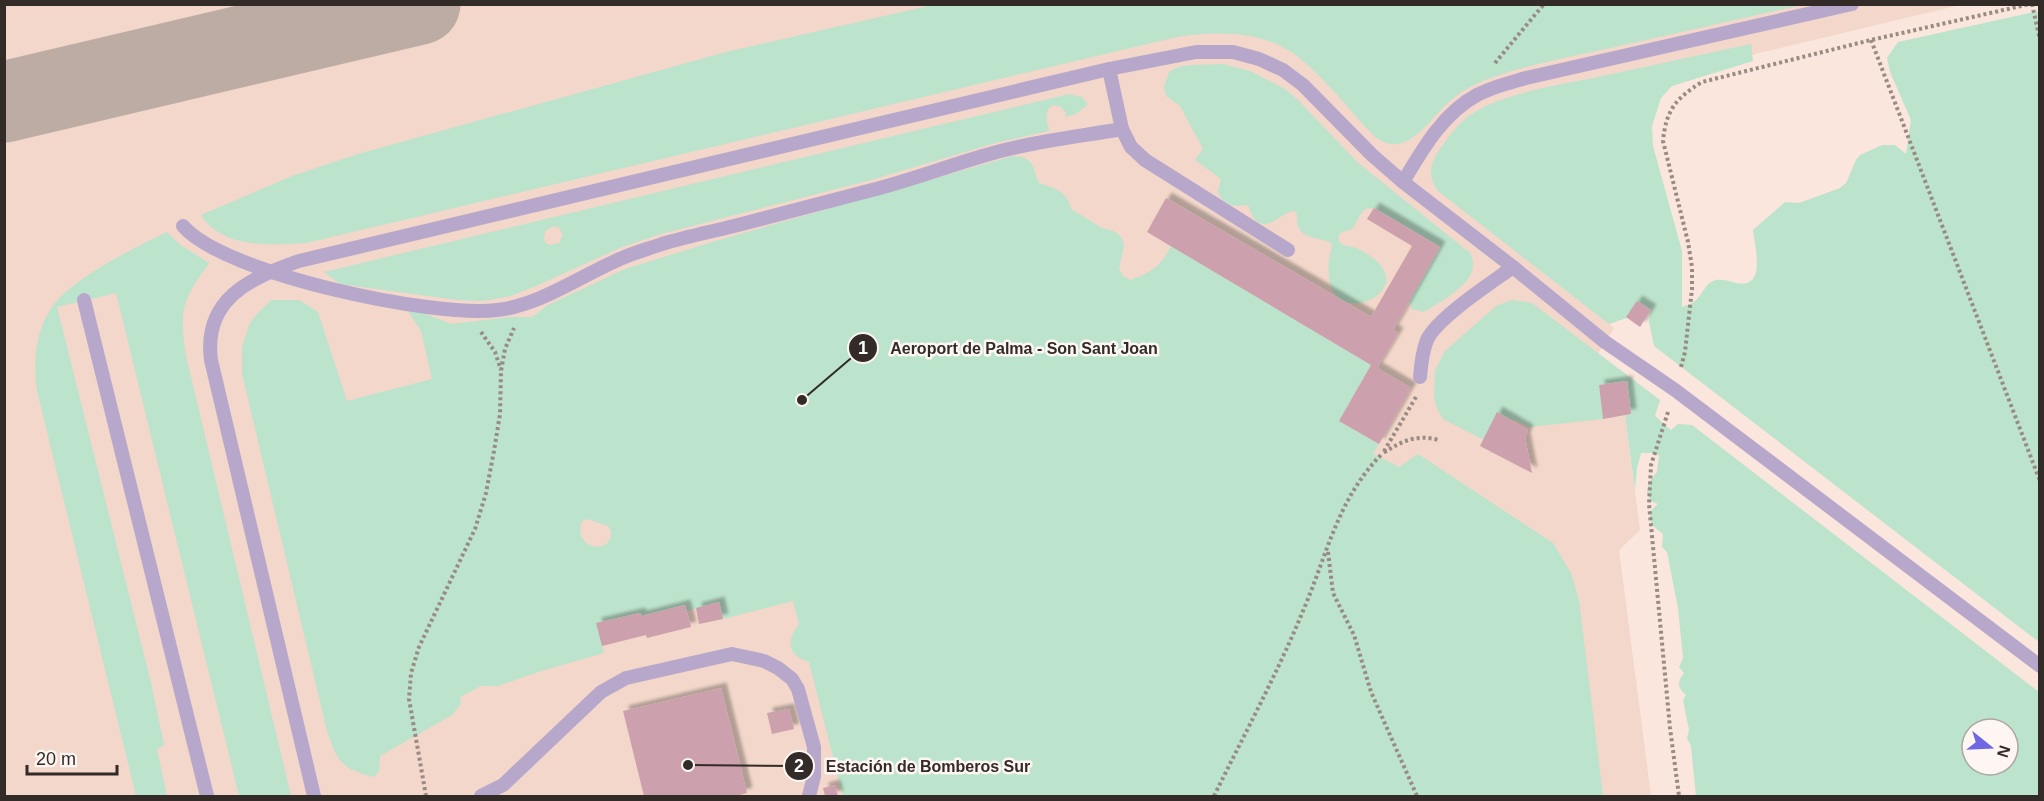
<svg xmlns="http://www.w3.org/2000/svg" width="2044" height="801" font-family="Arial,sans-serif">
	<defs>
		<filter id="shadow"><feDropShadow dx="5.5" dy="-5.5" stdDeviation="1.5" flood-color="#0004"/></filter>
	</defs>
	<rect width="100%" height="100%" fill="#fae6dc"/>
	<polygon fill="#f2d7ca" points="5,5 1960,5 1574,97 1609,324 1614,328 1596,357 1603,418 1625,415 1640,530 1619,550 1651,796 5,796"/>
	<g fill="#bce3cc" fill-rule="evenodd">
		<path d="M 937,4 L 1802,4 L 1802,5 C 1738,19 1674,34 1610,48 C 1570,57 1529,64 1491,78 C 1476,83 1463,90 1451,100 C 1428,119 1407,162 1374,136 C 1350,111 1325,78 1297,56 C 1263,30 1216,31 1177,37 L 306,243 C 272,245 222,249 201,215 L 292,176 L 358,154 L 726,52 Z"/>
		<path d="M 2039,11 L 2039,642 L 1654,346 L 1649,322 L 1650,310 L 1609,324 L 1438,191 C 1427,176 1430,164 1440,149 C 1448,137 1458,124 1470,115 C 1501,94 1557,85 1593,78 C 1646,67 1698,55 1751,44 L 1753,61 L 1672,86 L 1661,98 L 1652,126 L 1653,146 L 1682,251 L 1682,307 C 1686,305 1692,304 1695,301 C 1702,296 1704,285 1713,281 C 1720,278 1729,281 1736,283 C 1767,289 1755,249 1753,230 L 1785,202 L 1799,203 L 1840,188 L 1846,183 L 1856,160 L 1860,155 L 1882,145 L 1895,145 L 1906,154 L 1911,120 L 1890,72 L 1887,58 L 1898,42 Z"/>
		<path d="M 1223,64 L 1250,71 L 1285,89 L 1298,100 L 1357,162 L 1470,253 C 1485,280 1442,300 1424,312 L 1412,309 L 1409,301 L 1440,247 L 1374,208 C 1359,207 1360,219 1352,229 L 1340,233 L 1338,238 C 1339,241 1340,243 1343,245 C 1345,246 1350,246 1352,247 C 1364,250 1384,263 1386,276 C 1391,307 1311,328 1332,245 L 1330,242 C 1320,238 1303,239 1298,226 C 1296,220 1299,217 1295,211 C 1279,211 1260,244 1248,205 C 1234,207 1224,206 1218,192 L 1221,179 L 1195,160 L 1203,149 L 1180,106 L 1166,96 L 1164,86 L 1169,72 L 1178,67 L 1191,65 Z"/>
		<path d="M 1069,94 L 1082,97 L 1088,104 L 1076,114 L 1065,117 L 1066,113 L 1061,107 L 1053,105 C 1043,111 1047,121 1049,131 L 995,143 L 871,180 L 661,234 L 622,247 L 538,285 L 511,296 L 484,301 L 457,300 L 340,284 L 324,272 ZM 554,226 L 559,228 L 563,235 L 559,243 L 551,245 L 547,244 L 544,240 L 545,231 Z"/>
		<path d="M 1013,156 C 1034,157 1032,166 1039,183 C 1055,188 1068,192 1071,209 L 1102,228 L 1114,231 L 1121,237 L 1124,245 L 1119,269 L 1124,277 L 1131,280 C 1153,271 1160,267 1171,246 L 1371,365 L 1339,421 L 1379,444 L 1373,454 L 1399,467 L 1418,454 L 1553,543 L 1571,573 L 1579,600 L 1603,796 L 843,796 L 809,662 C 786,655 787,640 799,624 L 793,601 L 723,619 L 718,602 L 687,611 L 685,605 L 642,616 L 640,613 L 597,623 L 604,653 L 538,672 L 498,686 L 481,686 L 460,697 L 461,704 L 452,715 L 380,756 L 379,771 L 374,777 C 341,769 337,761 327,731 L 242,374 L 242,347 L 249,325 L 256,315 L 271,300 L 299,300 L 318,312 L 347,401 L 432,379 L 421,331 L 408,311 L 423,313 L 451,324 L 511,317 L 532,317 L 548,305 L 625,269 L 712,242 ZM 587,519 L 608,526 L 611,531 C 613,557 571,549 582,521 Z"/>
		<path d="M 167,232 L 179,244 L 209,263 C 182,301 179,309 186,356 L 291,796 L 239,796 L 116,293 L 57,307 L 151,683 L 164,745 L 157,749 L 167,796 L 136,796 L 37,391 C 33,362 35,332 52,307 C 72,278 136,247 167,232 Z"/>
		<path d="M 1512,300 L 1532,303 L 1660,400 L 1655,416 L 1671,430 L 1678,424 L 1692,425 L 2039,692 L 2039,796 L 1696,796 L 1691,746 L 1687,738 L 1689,730 L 1683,700 L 1686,695 C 1677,688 1677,682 1684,673 L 1679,667 L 1683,658 L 1678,608 L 1667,552 L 1662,547 L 1663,534 C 1651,526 1643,516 1658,504 L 1651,501 L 1647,493 L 1649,482 L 1657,472 L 1659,456 L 1654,453 L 1641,453 L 1637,468 L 1635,490 L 1625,415 L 1631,414 L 1627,381 L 1599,385 L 1603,419 L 1529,427 L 1514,419 L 1508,427 L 1490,439 L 1482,439 L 1443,419 L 1437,409 L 1434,397 L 1435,371 L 1444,352 L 1496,306 ZM 1972,729 L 2008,729 L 2008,765 L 1972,765 Z"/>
	</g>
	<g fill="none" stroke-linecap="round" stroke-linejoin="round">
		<polyline stroke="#bcaca4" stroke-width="81" points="4,102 420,4"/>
	</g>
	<g fill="#cca0ac" filter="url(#shadow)">
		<polygon points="1166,198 1371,317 1412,246 1367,219 1374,208 1440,247 1393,330 1398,333 1377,368 1411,388 1379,444 1339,421 1371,365 1147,232"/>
		<polygon points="1637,301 1651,310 1640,327 1626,317"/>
		<polygon points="1627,381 1631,414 1603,419 1599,385"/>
		<polygon points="1497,412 1528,430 1525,438 1532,473 1480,446"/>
		<polygon points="719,602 723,619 699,624 696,608"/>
		<polygon points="685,605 691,627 647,638 646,635 602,646 596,623 640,613 641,616"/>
		<polygon points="721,688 747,793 736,796 644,796 623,711"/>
		<polygon points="789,709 794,729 772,734 767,713"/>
		<polygon points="835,785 838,796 825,796 823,788"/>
	</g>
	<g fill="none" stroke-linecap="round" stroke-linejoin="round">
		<g stroke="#998b84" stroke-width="4" stroke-dasharray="3 3" stroke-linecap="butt">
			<polyline points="2032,4 2040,40"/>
			<polyline points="1871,40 2040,481"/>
			<polyline points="1495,63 1544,4"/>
			<polyline points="481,332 495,352 501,370"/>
			<path d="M 1681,367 L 1685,352 L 1692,289 L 1692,267 L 1688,242 L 1663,141 C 1666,110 1676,98 1702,82 L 1871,40 L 2030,4"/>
			<path d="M 1416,397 L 1383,453 C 1402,441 1416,434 1439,440"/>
			<polyline points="1668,412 1651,465 1649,504 1670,728 1679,796"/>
			<polyline points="1328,552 1333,593 1354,635 1371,692 1417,796"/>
			<polyline points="426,796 409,699 411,673 419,647 475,529 486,493 494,451 500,414 501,371 505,349 514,328"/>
			<path d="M 1214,796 C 1244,735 1277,674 1303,611 C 1327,555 1338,497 1383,453"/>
		</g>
		<g stroke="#b7a8cb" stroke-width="14">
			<polyline points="1109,69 1122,129 1131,147 1145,160 1288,250"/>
			<path d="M 1403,182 C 1422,150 1443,113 1477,95 C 1492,87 1509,83 1526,78 L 1852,4"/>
			<path d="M 183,226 C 224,274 434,318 497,310 C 541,305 580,276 620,259 C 633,253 648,249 662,244 C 685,237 710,232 734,226 C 780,214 826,202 872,190 C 911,180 948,166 986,155 C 1030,142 1076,137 1122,129"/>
			<polyline points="84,300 207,796"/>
			<path d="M 1420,377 C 1421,365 1422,352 1427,340 C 1437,318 1491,283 1513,267"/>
			<path d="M 314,796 L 211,360 C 203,299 250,278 299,261 L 1109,69 L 1196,52 L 1233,52 L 1259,59 L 1283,70 L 1303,85 L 1372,155 L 1403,182 L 1513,267 L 1605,342 L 1675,390 L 2040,666"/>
			<polyline points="481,796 503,785 601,692 626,678 732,654 764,661 778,668 792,679 798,689 814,747 814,776 809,796"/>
		</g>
	</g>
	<path fill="none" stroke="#332b27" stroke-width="2" d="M802 400L863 348M688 765L799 766"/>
	<g fill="#332b27" stroke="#fef6f2" stroke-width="2">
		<circle cx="802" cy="400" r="6"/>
		<circle cx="688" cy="765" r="6"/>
		<circle cx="863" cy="348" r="15"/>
		<circle cx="799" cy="766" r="15"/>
	</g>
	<g font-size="18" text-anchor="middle" font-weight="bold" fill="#fff">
		<text x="863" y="354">1</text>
		<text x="799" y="772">2</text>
	</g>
	<g font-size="16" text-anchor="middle" font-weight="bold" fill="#332b27" stroke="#fef6f2" stroke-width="5" stroke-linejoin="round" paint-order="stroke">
		<text x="1024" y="354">Aeroport de Palma - Son Sant Joan</text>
		<text x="928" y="772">Estación de Bomberos Sur</text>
	</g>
	<rect width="2044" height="801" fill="none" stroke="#332b27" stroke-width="12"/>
	<g transform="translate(1990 747) rotate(108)"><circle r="28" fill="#fef6f2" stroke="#ada5a1" stroke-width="1.5"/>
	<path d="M0-4.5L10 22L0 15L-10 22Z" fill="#7068e3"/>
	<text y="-9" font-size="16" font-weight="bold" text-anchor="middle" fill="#332b27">N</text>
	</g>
	<path d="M27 765v9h90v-9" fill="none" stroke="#332b27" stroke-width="3"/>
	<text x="36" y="765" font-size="18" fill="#332b27" stroke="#fef6f2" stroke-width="4.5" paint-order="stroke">20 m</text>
</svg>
